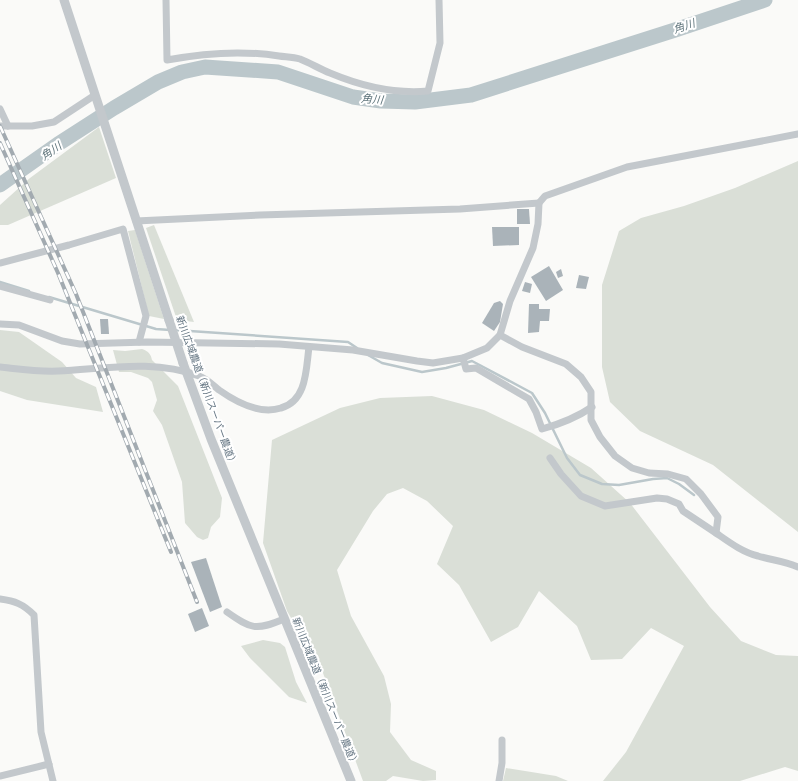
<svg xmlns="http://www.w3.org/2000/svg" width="798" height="781" font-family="Montserrat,'Noto Sans JP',sans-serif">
	<rect width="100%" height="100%" fill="#fafaf8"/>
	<g fill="#dadfd7">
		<polygon points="99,127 116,178 8,225 0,225 0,205 30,178"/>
		<polygon points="798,161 798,532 713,465 640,431 610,402 602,367 602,285 619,231 641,218 684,206 735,188"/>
		<polygon points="154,225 194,322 177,320 146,228"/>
		<polygon points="135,230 164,319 149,316 128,231"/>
		<polygon points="0,330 19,332 62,362 76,378 96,387 103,412 27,400 0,391"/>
		<path d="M 142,349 C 148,351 151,354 152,360 L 178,386 L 222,498 L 220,517 L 211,527 L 208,538 L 203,540 L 197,537 L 185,523 L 182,482 L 162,425 L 153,411 L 157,400 L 152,382 L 148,378 L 131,372 L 119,372 L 113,350 L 125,351 Z"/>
		<polygon points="432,396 484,410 532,433 591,468 630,503 710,607 741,641 776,655 798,656 798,771 785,767 740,781 603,781 626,752 684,646 651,628 622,659 591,660 577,626 539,591 518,627 491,642 459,585 437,564 453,526 427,501 403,488 387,494 373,511 337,570 351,616 384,676 391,704 390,732 411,760 436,771 436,780 423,781 393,776 386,781 363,781 323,673 287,611 263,543 272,440 340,408 380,398"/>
		<polygon points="263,640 280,643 285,647 296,682 307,703 289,697 250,658 241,646"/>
		<polygon points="506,768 556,776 568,781 503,781"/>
	</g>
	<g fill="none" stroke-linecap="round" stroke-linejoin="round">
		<g stroke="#bbc7cb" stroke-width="2.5">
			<polyline points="0,282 29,291"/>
			<polyline points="49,297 156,329 170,330"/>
			<polyline points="175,330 348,342 357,348"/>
			<polyline points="368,355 382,363 422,372 446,368 472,361 532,393 545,413 567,458 580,475 602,484 619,485 653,479 667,478 679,484 694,495"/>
		</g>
		<polyline stroke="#bbc7cb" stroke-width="15" points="0,185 58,144 114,108 158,82 182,72 205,67 278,72 353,97 381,101 415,102 471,95 675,30 765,0"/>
	</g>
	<g fill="#aab3b9">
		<polygon points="517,209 529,209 530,224 517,224"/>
		<polygon points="492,227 519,227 519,245 493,246"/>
		<polygon points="549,266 563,290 546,301 531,277"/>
		<polygon points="561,269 563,276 558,278 556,272"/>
		<polygon points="579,275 589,277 586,289 576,288"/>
		<polygon points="525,282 532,284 530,293 522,291"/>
		<polygon points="500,301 503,304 500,322 494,331 482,323 494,303"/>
		<polygon points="529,304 539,304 539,309 550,309 549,321 540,321 539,332 528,333"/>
		<polygon points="100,319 108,319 109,334 101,334"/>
		<polygon points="206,558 222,607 210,612 191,562"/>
		<polygon points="202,608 209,626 195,632 188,614"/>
	</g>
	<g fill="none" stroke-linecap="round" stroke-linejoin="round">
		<g stroke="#c3c8cc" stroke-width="7">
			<path d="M 166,0 L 167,60 C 204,53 241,50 279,56 C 286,57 293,57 300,59 C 310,63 320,69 330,73 C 361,86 395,94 428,91 L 440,43 L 439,0"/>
			<polyline points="0,109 8,126"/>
			<polyline points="0,126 32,126 54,122 95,95"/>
			<polyline points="136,221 260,215 460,209 539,203"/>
			<polyline points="0,263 69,245 123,229 146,316 139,342"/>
			<polyline points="0,286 50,300"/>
			<polyline points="0,324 19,325 62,341 80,344 147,342 279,344 353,350 417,361 433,363 463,358 487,348 500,335 510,301 533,248 538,224 539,203 545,196 627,167 798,134"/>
			<path d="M 500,335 L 522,347 L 566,364 L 581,377 L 591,392 L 591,420 L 600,437 L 615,456 L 632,468 L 649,473 L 668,474 L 686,479 L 701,494 L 718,517 L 716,533 C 729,542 742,552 758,556 C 771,560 785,561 798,567"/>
			<path d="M 463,358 L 466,369 L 476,368 L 529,399 L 536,412 L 542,429 C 560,424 576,418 592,407"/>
			<path d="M 0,367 C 19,369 39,372 58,371 C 105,369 153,359 199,376 C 206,378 213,385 219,390 C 236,402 260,415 281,408 C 307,401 306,369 309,347"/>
			<polyline points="550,458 561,474 581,496 605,506 657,498 667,499 679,504 683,511 716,533"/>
			<path d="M 0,599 C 15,601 23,604 34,615 L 41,732 L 53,781"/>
			<path d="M 227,612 C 251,629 256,631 284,619"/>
			<polyline points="0,776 49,764"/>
			<polyline points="499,781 502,763 502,740"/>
		</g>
		<g stroke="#c3c8cc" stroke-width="9">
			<polyline points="64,0 169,320"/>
			<polyline points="183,363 211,439 351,781"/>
		</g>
		<defs>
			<g id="rail">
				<polyline points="0,126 76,294 197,602"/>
				<polyline points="0,143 58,273 171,552"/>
			</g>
		</defs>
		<use href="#rail" stroke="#a2aab0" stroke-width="4"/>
		<use href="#rail" stroke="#fff" stroke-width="2.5" stroke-dasharray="8" stroke-linecap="butt"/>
		<polyline stroke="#c3c8cc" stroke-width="9" points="169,320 183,363"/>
	</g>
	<g text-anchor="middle" stroke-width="4" stroke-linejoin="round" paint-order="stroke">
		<g font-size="10" fill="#657683" stroke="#fff">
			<text transform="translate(207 391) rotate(70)" y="4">新川広域農道（新川スーパー農道）</text>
			<text transform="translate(326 692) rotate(68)" y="4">新川広域農道（新川スーパー農道）</text>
		</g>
		<g font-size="11" font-style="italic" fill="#60757c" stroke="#fff">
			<text transform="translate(684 26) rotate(-18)" y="4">角川</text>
			<text transform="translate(372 99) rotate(5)" y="4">角川</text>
			<text transform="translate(51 151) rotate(-34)" y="4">角川</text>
		</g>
	</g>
</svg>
